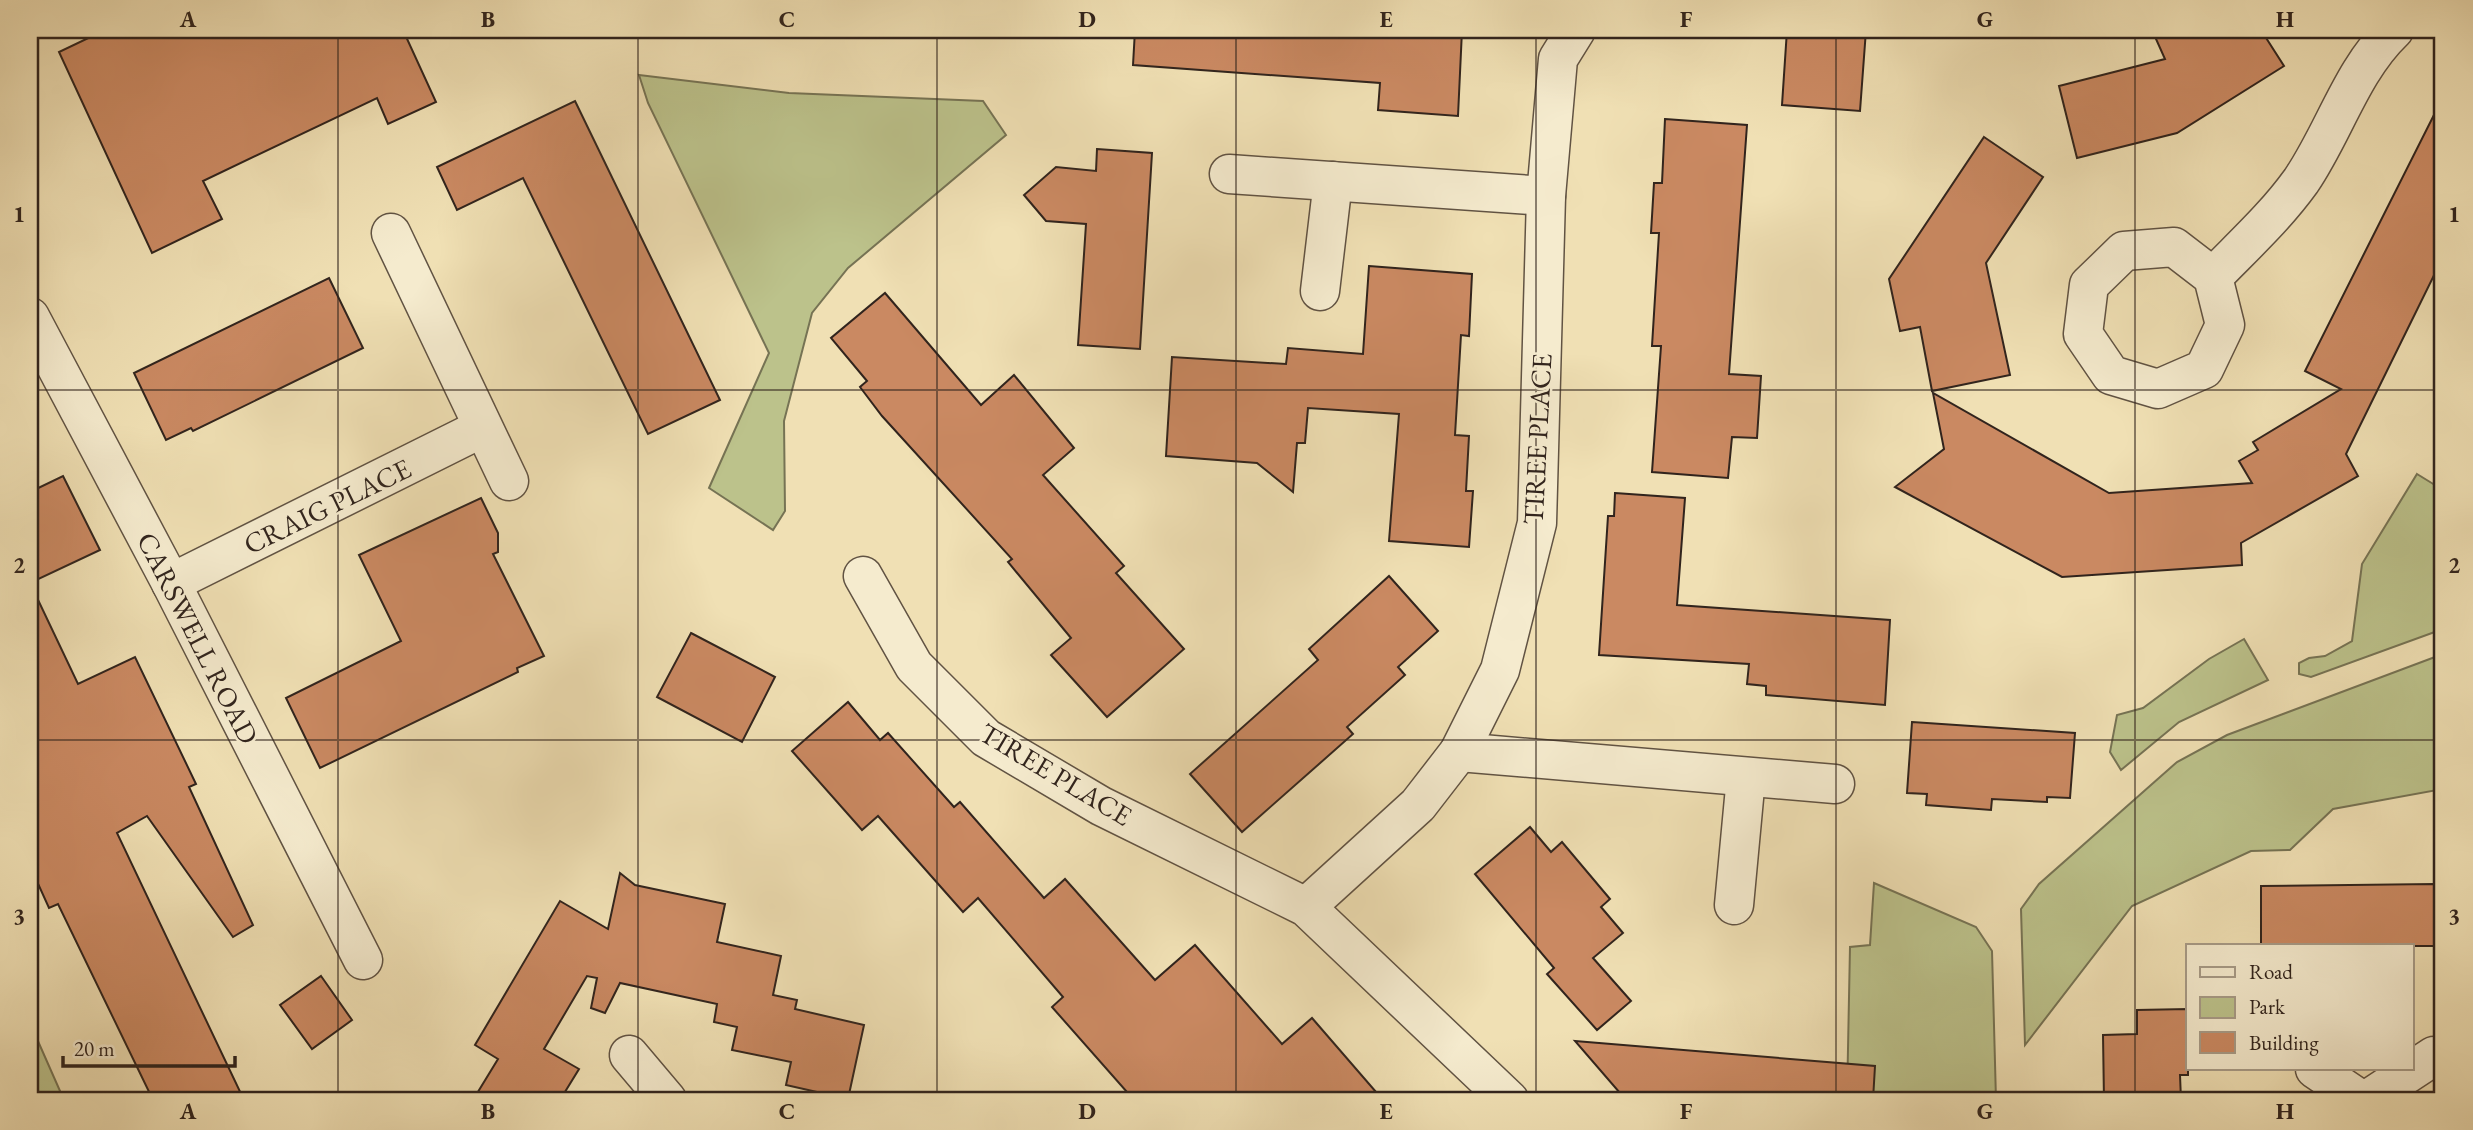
<svg xmlns="http://www.w3.org/2000/svg" width="2473" height="1130" font-family="'EB Garamond',serif">
	<rect width="100%" height="100%" fill="#f0e0b4"/>
	<filter id="stains"><feTurbulence type="fractalNoise" baseFrequency=".00286" numOctaves="4"/><feColorMatrix values="0 0 0 0 .2 0 0 0 0 .09 0 0 0 0 .02 0 0 0 .5 -.17"/></filter>
	<radialGradient id="worn" r=".72"><stop offset=".6" stop-color="#630" stop-opacity="0"/><stop offset="1" stop-color="#630" stop-opacity=".3"/></radialGradient>
	<g fill="#bcc28b" stroke="#767354" stroke-width="2">
		<polygon points="639,75 789,93 983,101 1006,135 848,268 812,313 784,421 785,511 773,530 709,488 769,353 648,103"/>
		<polygon points="2417,474 2443,490 2443,629 2311,677 2299,674 2299,663 2309,658 2325,656 2352,641 2362,564"/>
		<polygon points="2244,639 2268,680 2179,722 2121,770 2110,752 2117,715 2143,708 2209,659"/>
		<polygon points="2443,654 2443,789 2333,809 2290,850 2251,851 2132,906 2025,1045 2021,909 2039,884 2177,762 2227,735"/>
		<polygon points="1874,883 1976,927 1992,951 1996,1100 1847,1100 1850,947 1870,945"/>
		<polygon points="30,1023 64,1100 30,1100"/>
	</g>
	<g fill="#ca8962" stroke="#31241d" stroke-width="2">
		<polygon points="105,30 403,30 436,102 388,124 377,98 203,181 222,219 152,253 59,52"/>
		<polygon points="1135,30 1462,30 1458,116 1378,110 1380,83 1133,65"/>
		<polygon points="1787,30 1866,30 1860,111 1782,105"/>
		<polygon points="2152,30 2261,30 2284,66 2177,133 2077,158 2059,86 2165,59"/>
		<polygon points="2443,97 2443,257 2346,454 2358,476 2241,543 2242,565 2062,577 1895,487 1944,449 1933,393 2109,493 2252,483 2239,461 2258,450 2253,442 2341,389 2305,371"/>
		<polygon points="575,101 720,400 648,434 523,178 457,210 437,167"/>
		<polygon points="1665,119 1747,125 1729,374 1761,376 1757,438 1732,437 1728,478 1652,472 1661,346 1652,346 1659,233 1651,233 1654,183 1662,183"/>
		<polygon points="1984,137 2043,177 1986,263 2010,375 1932,391 1920,327 1900,331 1889,279"/>
		<polygon points="1097,149 1152,153 1140,349 1078,345 1086,224 1046,221 1024,195 1056,167 1096,171"/>
		<polygon points="1369,266 1472,274 1469,336 1461,335 1455,435 1469,436 1466,491 1473,491 1469,547 1389,541 1399,414 1308,408 1305,443 1297,443 1293,492 1257,463 1166,456 1172,357 1286,364 1288,348 1363,354"/>
		<polygon points="329,278 363,348 193,431 191,428 166,440 134,373"/>
		<polygon points="885,293 981,405 1014,375 1074,448 1043,475 1124,566 1116,573 1184,649 1107,717 1051,655 1071,638 1008,562 1012,559 882,416 860,387 867,381 831,338"/>
		<polygon points="63,476 100,550 30,583 30,492"/>
		<polygon points="1615,493 1685,498 1677,605 1890,620 1885,705 1766,695 1766,686 1747,684 1749,664 1599,655 1608,516 1614,516"/>
		<polygon points="481,498 498,533 498,552 493,554 544,656 517,668 518,672 320,768 286,698 401,641 359,555"/>
		<polygon points="1389,576 1438,631 1398,667 1405,675 1347,727 1353,734 1242,832 1190,774 1318,660 1309,649"/>
		<polygon points="30,583 78,684 135,657 196,784 189,787 253,925 233,937 147,816 117,833 244,1100 153,1100 58,904 49,908 30,866"/>
		<polygon points="691,633 775,677 742,742 657,697"/>
		<polygon points="848,702 880,740 888,733 954,807 960,802 1044,898 1065,879 1155,980 1195,945 1282,1044 1312,1018 1383,1100 1134,1100 1052,1007 1063,997 978,898 963,912 878,816 862,830 792,751"/>
		<polygon points="1912,722 2075,733 2070,798 2047,797 2047,802 1992,799 1991,810 1926,805 1927,794 1907,793"/>
		<polygon points="1530,827 1551,852 1562,842 1610,899 1601,907 1623,933 1593,958 1631,1001 1597,1030 1547,974 1554,968 1475,874"/>
		<polygon points="620,873 635,885 725,904 717,942 781,956 773,995 797,1000 795,1009 864,1025 848,1099 786,1085 791,1062 732,1050 737,1027 714,1022 717,1004 620,983 605,1013 591,1008 597,978 587,976 544,1049 579,1069 560,1100 473,1100 498,1059 475,1045 560,901 608,929"/>
		<polygon points="2434,884 2435,946 2261,946 2261,886"/>
		<polygon points="321,976 352,1020 312,1049 280,1005"/>
		<polygon points="2188,1009 2188,1075 2180,1075 2181,1100 2104,1100 2103,1035 2137,1034 2137,1010"/>
		<polygon points="1575,1041 1875,1066 1873,1100 1626,1100"/>
	</g>
	<g fill="none" stroke-linecap="round" stroke-linejoin="round">
		<defs>
			<g id="minor">
				<polyline points="1229,174 1546,196"/>
				<polyline points="391,233 509,481"/>
				<polygon points="2174,247 2213,277 2225,325 2204,369 2158,389 2111,375 2083,334 2089,285 2124,251"/>
				<path d="M 2213,277 C 2244,245 2275,217 2301,181 C 2334,133 2351,71 2394,30"/>
				<polyline points="1320,291 1333,181"/>
				<polyline points="30,317 171,583 363,960"/>
				<polyline points="863,576 914,666 986,738 1101,806 1306,907 1509,1100"/>
				<polyline points="171,583 482,428"/>
				<polyline points="1459,752 1835,784"/>
				<polyline points="1734,905 1746,777"/>
				<polyline points="1306,907 1418,805 1459,752 1500,670 1537,523 1546,196 1558,59 1576,30"/>
				<polyline points="629,1055 667,1100"/>
				<polyline points="2315,1069 2361,1100"/>
				<polyline points="2367,1100 2434,1056"/>
			</g>
		</defs>
		<use href="#minor" stroke="#615343" stroke-width="41"/>
		<use href="#minor" stroke="#f5ebce" stroke-width="38"/>
	</g>
	<path fill="none" stroke="#31241d" stroke-width="2" stroke-opacity="0.55" d="M 338,30 L 338,1100M 638,30 L 638,1100M 937,30 L 937,1100M 1236,30 L 1236,1100M 1536,30 L 1536,1100M 1836,30 L 1836,1100M 2135,30 L 2135,1100M 30,390 L 2443,390M 30,740 L 2443,740"/>
	<g text-anchor="middle" stroke-width="5" stroke-linejoin="round" paint-order="stroke">
		<g font-size="28" fill="#31241d" stroke="#f5ebce">
			<text transform="translate(1537 439) rotate(-87)" y="10">TIREE PLACE</text>
			<text transform="translate(327 506) rotate(-26)" y="10">CRAIG PLACE</text>
			<text transform="translate(198 638) rotate(63)" y="10">CARSWELL ROAD</text>
			<text transform="translate(1056 774) rotate(31)" y="10">TIREE PLACE</text>
		</g>
	</g>
	<rect width="2473" height="1130" fill="none" stroke="#f0e0b4" stroke-width="77"/>
	<rect x="2186" y="944" width="228" height="126" fill="#f5ebce" stroke="#a79b87" stroke-width="2"/>
	<rect x="2200" y="967" width="35" height="10" fill="#f5ebce" stroke="#a79b87" stroke-width="2"/>
	<text x="2249" y="979" font-size="21" fill="#31241d">Road</text>
	<rect x="2200" y="997" width="35" height="21" fill="#bcc28b" stroke="#a79b87" stroke-width="2"/>
	<text x="2249" y="1014" font-size="21" fill="#31241d">Park</text>
	<rect x="2200" y="1032" width="35" height="21" fill="#ca8962" stroke="#a79b87" stroke-width="2"/>
	<text x="2249" y="1050" font-size="21" fill="#31241d">Building</text>
	<path d="M63 1056v10h172v-10" fill="none" stroke="#31241d" stroke-width="3.5"/>
	<text x="74" y="1056" font-size="21" fill="#31241d" stroke="#f5ebce" stroke-width="5" paint-order="stroke">20 m</text>
	<rect x="38" y="38" width="2396" height="1054" fill="none" stroke="#31241d" stroke-width="2.5"/>
	<g font-size="23" text-anchor="middle" font-weight="bold" fill="#31241d">
		<text x="188" y="27">A</text>
		<text x="488" y="27">B</text>
		<text x="787" y="27">C</text>
		<text x="1087" y="27">D</text>
		<text x="1386" y="27">E</text>
		<text x="1686" y="27">F</text>
		<text x="1985" y="27">G</text>
		<text x="2285" y="27">H</text>
		<text x="19" y="222">1</text>
		<text x="2454" y="222">1</text>
		<text x="19" y="573">2</text>
		<text x="2454" y="573">2</text>
		<text x="19" y="924">3</text>
		<text x="2454" y="924">3</text>
		<text x="188" y="1119">A</text>
		<text x="488" y="1119">B</text>
		<text x="787" y="1119">C</text>
		<text x="1087" y="1119">D</text>
		<text x="1386" y="1119">E</text>
		<text x="1686" y="1119">F</text>
		<text x="1985" y="1119">G</text>
		<text x="2285" y="1119">H</text>
	</g>
	<rect width="100%" height="100%" filter="url(#stains)"/>
	<rect width="100%" height="100%" fill="url(#worn)"/>
</svg>
